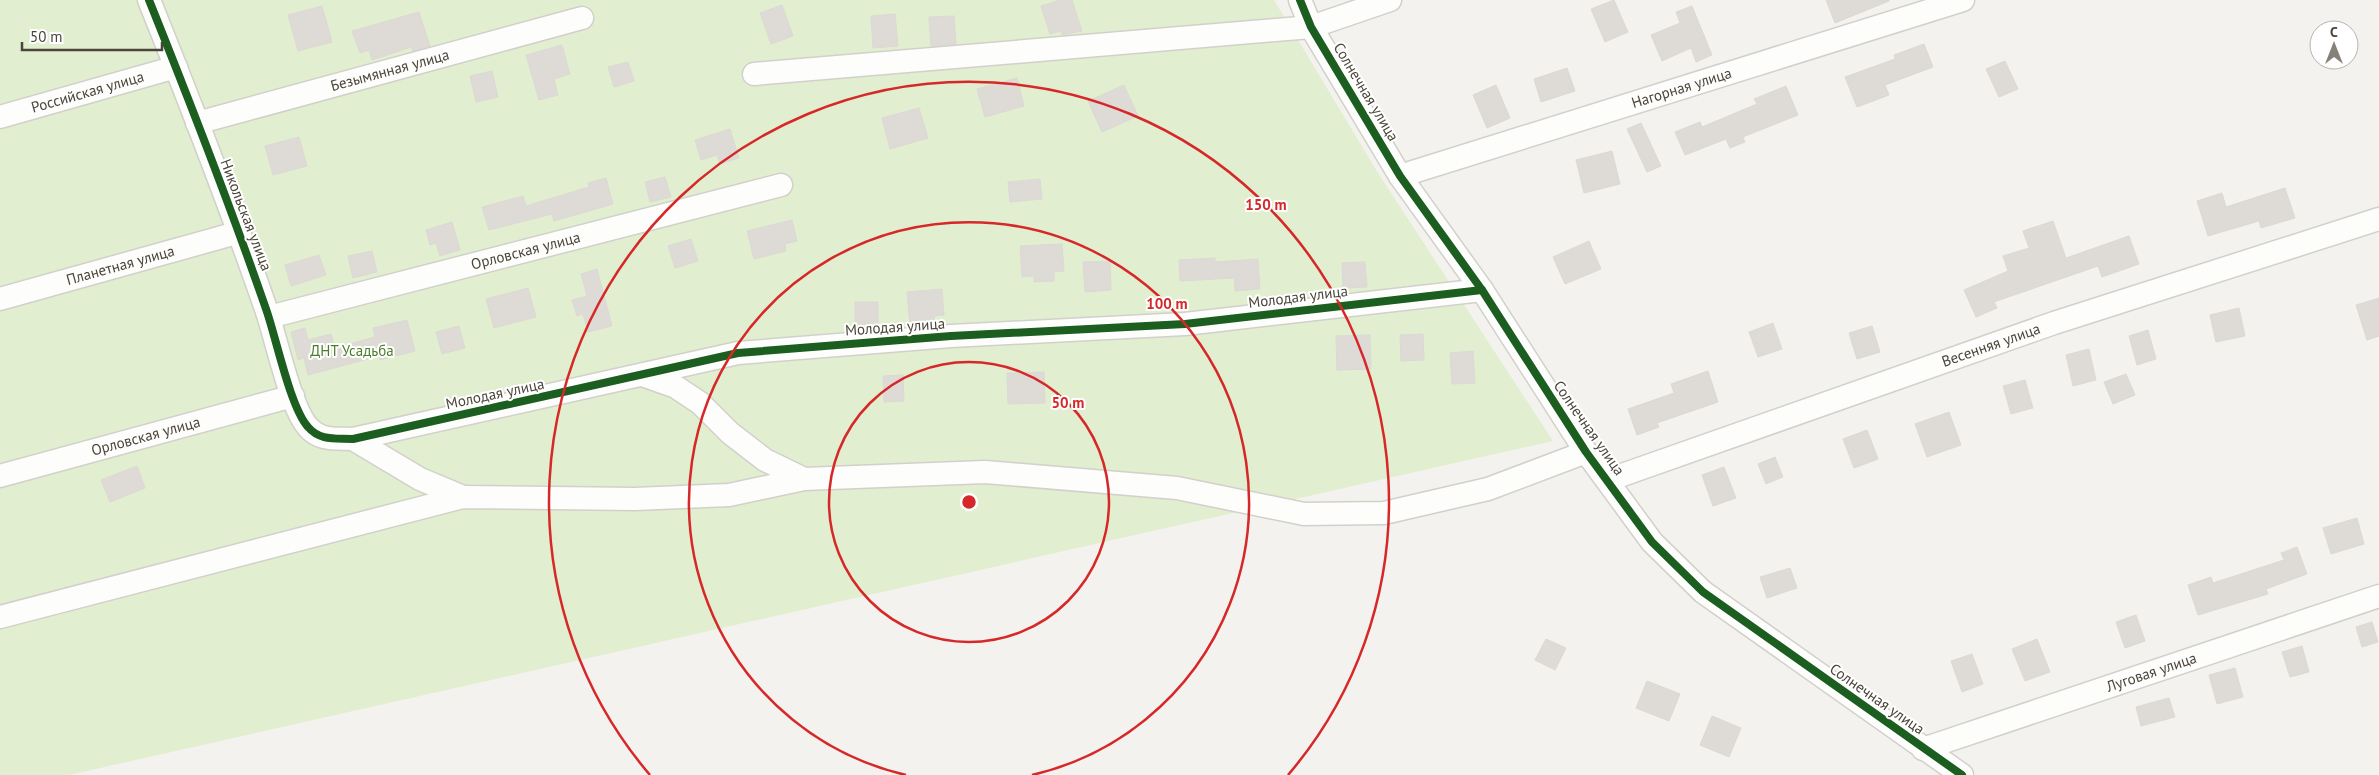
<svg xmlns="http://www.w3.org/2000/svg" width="2379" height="775" font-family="'PT Sans',sans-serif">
	<rect width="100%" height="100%" fill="#f4f2ee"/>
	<polygon fill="#e1eecf" points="0,0 1274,0 1378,173 1553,441 69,775 0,775"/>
	<g fill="#dedbd6" stroke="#dcd9d4">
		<polygon points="1060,0 1072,0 1082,31 1062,35 1061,31 1050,34 1041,6"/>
		<polygon points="1614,0 1628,32 1605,42 1591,9"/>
		<polygon points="1826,0 1889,0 1889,1 1835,23"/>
		<polygon points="782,5 793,36 771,44 760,13"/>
		<polygon points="322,6 332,42 298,51 288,15"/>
		<polygon points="1692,6 1712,55 1696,62 1691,48 1662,61 1651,35 1680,23 1676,12"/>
		<polygon points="419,12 430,46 413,51 411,47 372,60 369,50 360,53 352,31"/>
		<polygon points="895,14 898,46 873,48 871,16"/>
		<polygon points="954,16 956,44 931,46 929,17"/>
		<polygon points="1924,44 1933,67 1885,85 1889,95 1857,107 1845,77 1895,59 1894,55"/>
		<polygon points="562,45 570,74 554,79 558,95 539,100 526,55"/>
		<polygon points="2005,61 2018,89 1999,97 1986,69"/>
		<polygon points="628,62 634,81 614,87 608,67"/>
		<polygon points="1567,68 1575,91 1541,102 1534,79"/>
		<polygon points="492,71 498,97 476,102 470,76"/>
		<polygon points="1017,78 1024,106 985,117 977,89"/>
		<polygon points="1124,85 1138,116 1102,132 1088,101"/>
		<polygon points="1496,85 1510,118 1487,128 1473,95"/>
		<polygon points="1786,86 1798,115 1743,137 1745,142 1730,148 1726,139 1685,155 1675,132 1700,122 1702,127 1757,104 1754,99"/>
		<polygon points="919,108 928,138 890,149 882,118"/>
		<polygon points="1641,123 1661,166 1647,172 1627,129"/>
		<polygon points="730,129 739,158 720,164 717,155 701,160 695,140"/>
		<polygon points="299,137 307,166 273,175 265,146"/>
		<polygon points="1612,151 1620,184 1584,193 1576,160"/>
		<polygon points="665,177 671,197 650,202 645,182"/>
		<polygon points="606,178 613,204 554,221 552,214 489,230 482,207 523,196 526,206 589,187 588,183"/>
		<polygon points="1040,179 1042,199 1010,202 1008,182"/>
		<polygon points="2285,188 2295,218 2261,228 2259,221 2208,236 2197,201 2222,193 2226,207"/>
		<polygon points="792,220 797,241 785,244 786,251 754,259 747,231"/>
		<polygon points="2053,221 2066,258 2129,236 2139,264 2102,277 2098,266 1994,302 1997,308 1976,317 1964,290 2008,271 2003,256 2029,248 2023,231"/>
		<polygon points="452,222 460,250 440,256 436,243 430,245 426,230"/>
		<polygon points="691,239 698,261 675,268 668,246"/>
		<polygon points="1589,241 1601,269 1565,284 1553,257"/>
		<polygon points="1062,244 1064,271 1054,272 1054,281 1034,282 1034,276 1022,277 1020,246"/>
		<polygon points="372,251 377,272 353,278 348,256"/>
		<polygon points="319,255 326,275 291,286 285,265"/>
		<polygon points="1215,258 1215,262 1258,259 1260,289 1235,291 1234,278 1180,281 1179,260"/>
		<polygon points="1110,261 1111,290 1085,292 1083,262"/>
		<polygon points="1365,262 1367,287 1343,288 1342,263"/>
		<polygon points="597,269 612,326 588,332 583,314 577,316 572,300 587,296 581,274"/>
		<polygon points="528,288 536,317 494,328 486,299"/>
		<polygon points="942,289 944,315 934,316 935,324 910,326 907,292"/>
		<polygon points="2379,298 2379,336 2367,340 2356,305"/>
		<rect x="855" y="302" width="23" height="27"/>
		<polygon points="2239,308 2245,336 2216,342 2210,315"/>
		<polygon points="407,320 415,351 380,360 379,356 308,375 304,358 298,360 291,332 305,328 308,340 331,334 335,348 375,337 373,328"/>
		<polygon points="1773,323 1782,349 1758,357 1749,332"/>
		<polygon points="459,326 465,348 442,354 436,332"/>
		<polygon points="1872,326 1880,352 1857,359 1849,333"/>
		<polygon points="2148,330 2156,359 2137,365 2129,336"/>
		<polygon points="1423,334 1424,360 1401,361 1400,335"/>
		<polygon points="1370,335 1371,369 1337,370 1336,336"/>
		<polygon points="2089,349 2096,380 2073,386 2066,355"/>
		<polygon points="1473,351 1475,383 1452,384 1450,353"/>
		<polygon points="1708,371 1718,402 1657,423 1659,427 1637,435 1628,409 1674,393 1671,384"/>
		<polygon points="1044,372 1045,403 1008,404 1007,373"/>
		<polygon points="2126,374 2135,395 2113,404 2104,382"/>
		<polygon points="903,375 904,401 884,402 883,376"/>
		<polygon points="2025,380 2033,408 2011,414 2003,386"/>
		<polygon points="1949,412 1961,445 1927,457 1915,424"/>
		<polygon points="1867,430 1878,459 1854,468 1843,439"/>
		<polygon points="1775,457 1783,477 1766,484 1758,464"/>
		<polygon points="137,466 145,488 110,502 101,480"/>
		<polygon points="1724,467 1736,498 1713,506 1702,475"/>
		<polygon points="2357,518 2364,544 2331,554 2323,528"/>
		<polygon points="2297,547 2307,574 2266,589 2268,594 2198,615 2188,585 2211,577 2213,583 2284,560 2281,553"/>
		<polygon points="1790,568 1797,588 1767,598 1760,577"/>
		<polygon points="2136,615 2145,641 2125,648 2116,622"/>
		<polygon points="2372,622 2378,642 2362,647 2356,627"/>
		<polygon points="1546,639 1566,648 1555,670 1535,660"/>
		<polygon points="2037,639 2050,672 2025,681 2012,649"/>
		<polygon points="2302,646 2309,672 2290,677 2282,652"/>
		<polygon points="1972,654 1983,684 1962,692 1951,661"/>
		<polygon points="2235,668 2243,697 2217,704 2209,675"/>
		<polygon points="1647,681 1680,694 1669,721 1636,708"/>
		<polygon points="2169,698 2175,717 2141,726 2136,707"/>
		<polygon points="1712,716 1741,728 1729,757 1700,745"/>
	</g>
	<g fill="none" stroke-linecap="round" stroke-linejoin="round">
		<defs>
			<g id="street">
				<path d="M 149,0 C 190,102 230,205 266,309 C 276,337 290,407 308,427 C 320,441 335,438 353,439 L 738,353 L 951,336 L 1185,324 L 1482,290"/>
				<polyline points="1300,0 1311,27 1400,176 1482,290 1586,452 1652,542 1703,592 1962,775"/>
				<polyline points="754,74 1311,27 1390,0"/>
				<path id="s1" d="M 0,117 L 176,67"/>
				<path id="s2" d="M 197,123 L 582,18"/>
				<path id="s3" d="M 1400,176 L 1963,0"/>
				<path id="s4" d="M 0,299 L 240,232"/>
				<path id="s5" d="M 269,317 L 781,185"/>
				<polyline points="642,375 676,387 700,403 730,433 765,460 804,479"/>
				<polyline points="353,439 420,479 463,497"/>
				<path id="s6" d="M 0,476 L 293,396"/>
				<path id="s7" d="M 1608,480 L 2054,323 L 2379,219"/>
				<polyline points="0,617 463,497 635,499 729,495 804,479 985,472 1177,488 1304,514 1384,513 1488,489 1586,452"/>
				<path id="s8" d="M 1923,749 L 2379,596"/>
			</g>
		</defs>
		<use href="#street" stroke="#d2d0cb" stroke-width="25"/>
		<use href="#street" stroke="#fdfdfc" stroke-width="22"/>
		<defs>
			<g id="cycleway">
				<path d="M 149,0 C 190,102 230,205 266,309 C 276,337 290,407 308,427 C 320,441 335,438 353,439 L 738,353 L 951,336 L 1185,324 L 1482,290"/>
				<polyline points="1300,0 1311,27 1400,176 1482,290 1586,452 1652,542 1703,592 1962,775"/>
			</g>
		</defs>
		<use href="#cycleway" stroke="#fff" stroke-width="11"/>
		<use href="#cycleway" stroke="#1b5e20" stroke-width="8"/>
	</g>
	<g fill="none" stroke="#d62828" stroke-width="2.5">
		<circle cx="969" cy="502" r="140"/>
		<path d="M906 775A280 280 0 1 1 1032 775"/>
		<path d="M650 775A420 420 0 1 1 1288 775"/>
	</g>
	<g text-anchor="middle" stroke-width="4" stroke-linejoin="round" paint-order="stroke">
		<g font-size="15" fill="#4b4439" stroke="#fff">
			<text dy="5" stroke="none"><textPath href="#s2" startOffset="200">Безымянная улица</textPath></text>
			<text dy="5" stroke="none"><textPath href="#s3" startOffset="295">Нагорная улица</textPath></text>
			<text dy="5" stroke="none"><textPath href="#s1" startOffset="91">Российская улица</textPath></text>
			<text transform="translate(1366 92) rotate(59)" y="5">Солнечная улица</text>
			<text transform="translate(246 215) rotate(69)" y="5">Никольская улица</text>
			<text dy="5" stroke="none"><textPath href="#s5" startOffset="265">Орловская улица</textPath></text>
			<text dy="5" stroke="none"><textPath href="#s4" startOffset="125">Планетная улица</textPath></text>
			<text transform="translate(1298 297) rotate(-7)" y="5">Молодая улица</text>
			<text transform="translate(895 327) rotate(-4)" y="5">Молодая улица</text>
			<text dy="5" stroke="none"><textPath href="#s7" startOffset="406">Весенняя улица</textPath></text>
			<text transform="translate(495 394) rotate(-12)" y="5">Молодая улица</text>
			<text transform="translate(1589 428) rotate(55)" y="5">Солнечная улица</text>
			<text dy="5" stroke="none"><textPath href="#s6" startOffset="151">Орловская улица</textPath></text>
			<text dy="5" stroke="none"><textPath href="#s8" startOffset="241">Луговая улица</textPath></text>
			<text transform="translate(1877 699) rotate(35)" y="5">Солнечная улица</text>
		</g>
		<g font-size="15" fill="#4a7f2a" stroke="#fff">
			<text x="352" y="356">ДНТ Усадьба</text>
		</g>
	</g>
	<circle cx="969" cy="502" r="8" fill="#d62828" stroke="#fff" stroke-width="2.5"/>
	<g font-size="15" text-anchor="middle" font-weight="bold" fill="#d62828" stroke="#fff" stroke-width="4" stroke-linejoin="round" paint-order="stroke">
		<text x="1266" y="210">150 m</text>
		<text x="1167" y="309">100 m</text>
		<text x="1068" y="408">50 m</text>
	</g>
	<g transform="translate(2334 45)"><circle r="24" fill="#ffffff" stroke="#b7b4b0"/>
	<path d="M0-4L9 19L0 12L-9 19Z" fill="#868178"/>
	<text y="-8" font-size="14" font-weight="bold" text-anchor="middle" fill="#4b4439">С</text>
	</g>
	<path d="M22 42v8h140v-8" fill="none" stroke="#4b4439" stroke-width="2.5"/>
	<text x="30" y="42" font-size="15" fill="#4b4439" stroke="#ffffff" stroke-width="4" paint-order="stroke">50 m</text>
</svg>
